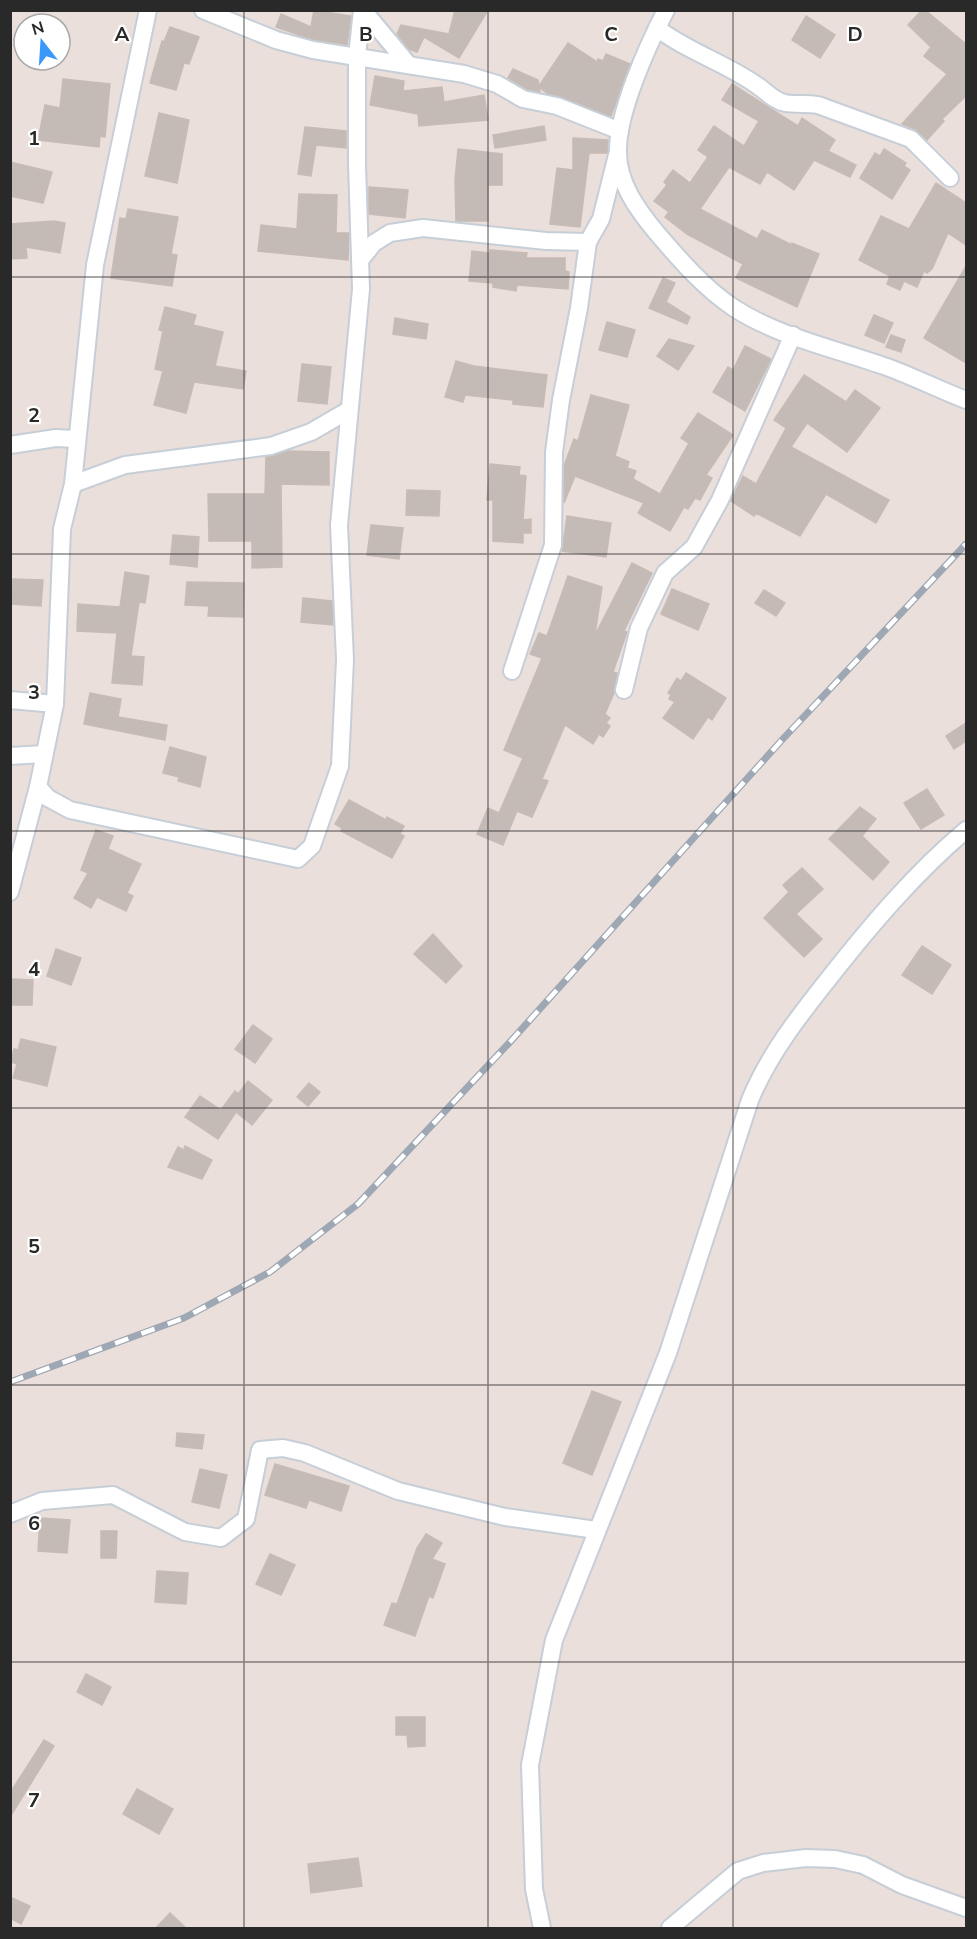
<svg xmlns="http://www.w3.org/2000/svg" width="977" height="1939" font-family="'Nunito Sans',sans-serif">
	<rect width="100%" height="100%" fill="#ebdfdb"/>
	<g fill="#c4bbb7" stroke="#c7bbb5" stroke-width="1.5">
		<polygon points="314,10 351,16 347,45 311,39 276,27 281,14 311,27"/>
		<polygon points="455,10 488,10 459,58 424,37 417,52 409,49 397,34 401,25 449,34"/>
		<polygon points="922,10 925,10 966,44 966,96 942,119 944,121 927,140 915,129 902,124 947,74 924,56 931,47 908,25"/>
		<polygon points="806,16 835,35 820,58 792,40"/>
		<polygon points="170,27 199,37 189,64 184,63 176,90 150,83 162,41 164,42"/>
		<polygon points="568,43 597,62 598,59 603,61 606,54 630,64 611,116 548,94 539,87 540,92 527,89 508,78 513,69 538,80 539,86"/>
		<polygon points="375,76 404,81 403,91 442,87 444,102 484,95 488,120 419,126 418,114 370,105"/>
		<polygon points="63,79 110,84 105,137 100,136 99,147 38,140 45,105 60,108"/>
		<polygon points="732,84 798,126 802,118 835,140 828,151 856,165 850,177 814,160 794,190 767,172 760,184 729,167 700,209 757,239 762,230 792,245 792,243 819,254 797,307 736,278 743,264 687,234 665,217 669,212 654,201 667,185 664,182 673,170 690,183 708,157 698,150 714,126 744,146 759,121 722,100"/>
		<polygon points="159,113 189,120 177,183 145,176"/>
		<polygon points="544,126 546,140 495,148 493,135"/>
		<polygon points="305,127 346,131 346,148 316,145 311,176 298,174"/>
		<polygon points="573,138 608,140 607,153 589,153 580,227 550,224 557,168 573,170"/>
		<polygon points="458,149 502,154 502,185 488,185 488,221 456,221 455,180"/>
		<polygon points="884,149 906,163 904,166 910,170 892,199 860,178 875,153 880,156"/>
		<polygon points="10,162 52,172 43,203 10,196"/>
		<polygon points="936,183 966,203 966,245 948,233 932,269 927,273 924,271 917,287 904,281 900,290 887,284 890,276 859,260 881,216 909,229"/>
		<polygon points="369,187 408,190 405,218 369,214"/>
		<polygon points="299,194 337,195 336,233 349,233 348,260 258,251 261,225 297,229"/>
		<polygon points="128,209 178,217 171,254 177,255 172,286 111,278 120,218 126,219"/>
		<polygon points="54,221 65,223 60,253 26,247 27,258 10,259 10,224"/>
		<polygon points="490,250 527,253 526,258 565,258 565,271 569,272 568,289 517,285 516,291 493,287 493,283 469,281 472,251 490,253"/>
		<polygon points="966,266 966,363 924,338"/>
		<polygon points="663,278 675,283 666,302 690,317 687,324 649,308"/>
		<polygon points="165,307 196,315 193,325 223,332 215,366 246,371 243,389 194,382 186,413 154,405 163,371 155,369 163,331 159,330"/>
		<polygon points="874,315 893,323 884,343 865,335"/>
		<polygon points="395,318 428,324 426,339 393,334"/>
		<polygon points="607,322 635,330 627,357 599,350"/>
		<polygon points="891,335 905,340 901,352 886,347"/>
		<polygon points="669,339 694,346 678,370 657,356"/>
		<polygon points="745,346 771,359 745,411 713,392 728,367 733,370"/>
		<polygon points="456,361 474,366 547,375 543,407 513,404 513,400 465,395 463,402 445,397"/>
		<polygon points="302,364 331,367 327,404 298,401"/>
		<polygon points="804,375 846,402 855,390 880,408 847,452 807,423 791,447 889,500 876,523 826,494 800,536 756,513 754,516 731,501 743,476 756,484 786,428 774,420"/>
		<polygon points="591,395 629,405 615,456 629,462 627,468 636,471 633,479 660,494 689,443 681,438 698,413 733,435 706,475 712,478 700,500 695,498 688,509 684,507 670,531 638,513 644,503 575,476 564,503 564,466 574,439 578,441"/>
		<polygon points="288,451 329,452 329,485 281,484 282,567 252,568 252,541 209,541 208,494 265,494 266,457"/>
		<polygon points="490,464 520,467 519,475 526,476 523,520 531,519 531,533 523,533 523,543 493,541 493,500 487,500"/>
		<polygon points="407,490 440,491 439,516 406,515"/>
		<polygon points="567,516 611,523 606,557 562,551"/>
		<polygon points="371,525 403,528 399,559 367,555"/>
		<polygon points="173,535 199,537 197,567 170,564"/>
		<polygon points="632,563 652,573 624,631 627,632 613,672 617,673 614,693 605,714 610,718 606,723 610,726 603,737 599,734 593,744 565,725 542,779 548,781 532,817 517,811 503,845 477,834 488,808 499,813 523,758 504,750 542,658 530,654 539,633 547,636 568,576 602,587 595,635"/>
		<polygon points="125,572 149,576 145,603 139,602 131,656 144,657 142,685 112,683 117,633 77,631 78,604 120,607"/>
		<polygon points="13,579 43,580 41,606 11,604"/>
		<polygon points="187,582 244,583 243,617 208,616 209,606 185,605"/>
		<polygon points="672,589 709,604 698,630 661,614"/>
		<polygon points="764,590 785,603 776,616 755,603"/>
		<polygon points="303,598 332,601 333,625 301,622"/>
		<polygon points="686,673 726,698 712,720 708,717 693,739 663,718 675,702 669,699 671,695 668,693 677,678 681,681"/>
		<polygon points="90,693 121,699 118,717 167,725 165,740 84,724"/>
		<polygon points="966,723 966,741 954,749 946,736"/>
		<polygon points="170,747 206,757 200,787 178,781 179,777 163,773"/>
		<polygon points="927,789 944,815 921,829 904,803"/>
		<polygon points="349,800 386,820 387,817 404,826 400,834 404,836 392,858 341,831 342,828 335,824"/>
		<polygon points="860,807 876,819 862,836 889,862 873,880 829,839"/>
		<polygon points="96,830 113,836 108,849 141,864 127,893 133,896 126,911 97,897 91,908 74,898 88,873 81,870"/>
		<polygon points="802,868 823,889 796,914 822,939 804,957 764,918 789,892 783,885"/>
		<polygon points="433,934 462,966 446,983 414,954"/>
		<polygon points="922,946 951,965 932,994 902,975"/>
		<polygon points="56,949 81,958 71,985 47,976"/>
		<polygon points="10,979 33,980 32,1005 10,1005"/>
		<polygon points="253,1025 272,1039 255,1063 235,1049"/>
		<polygon points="21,1039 56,1047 47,1086 13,1078 17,1064 11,1062 14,1049 18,1050"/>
		<polygon points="248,1081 272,1100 252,1125 236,1112 218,1139 185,1117 200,1096 221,1110 235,1091 238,1094"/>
		<polygon points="309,1083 320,1092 308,1106 297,1097"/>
		<polygon points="185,1146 212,1160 202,1179 168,1167 178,1147 184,1150"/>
		<polygon points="592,1391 621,1402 592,1475 563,1463"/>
		<polygon points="177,1433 204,1435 202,1449 176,1446"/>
		<polygon points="275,1464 349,1486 341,1511 309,1500 306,1508 265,1495"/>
		<polygon points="200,1469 227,1475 219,1508 192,1502"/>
		<polygon points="40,1518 70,1520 67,1553 38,1551"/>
		<polygon points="101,1531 117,1531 116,1558 101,1558"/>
		<polygon points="426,1534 442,1543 432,1559 445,1564 433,1598 429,1596 415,1636 384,1625 392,1603 397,1604 417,1548"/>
		<polygon points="270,1554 295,1565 281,1595 256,1584"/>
		<polygon points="157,1571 188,1573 186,1604 155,1602"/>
		<polygon points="86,1674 111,1687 102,1705 77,1692"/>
		<polygon points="396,1717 425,1717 425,1746 408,1747 407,1735 396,1735"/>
		<polygon points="44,1740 54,1746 10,1817 10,1793"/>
		<polygon points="137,1789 173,1809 159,1834 123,1814"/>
		<polygon points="358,1858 362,1886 311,1893 308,1864"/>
		<polygon points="10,1897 30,1906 21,1924 10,1918"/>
		<polygon points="170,1913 187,1929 155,1929"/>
	</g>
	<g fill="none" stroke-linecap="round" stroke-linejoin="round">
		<defs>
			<g id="minor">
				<polyline points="148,10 95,265 73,484 62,529 55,704 38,787 48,798 70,810 298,859 312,846 340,766 345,660 339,525 361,289 357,164 357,56 362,10"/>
				<polyline points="203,10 276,40 313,50 464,74 497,84 523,99 557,106 620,131"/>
				<polyline points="363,10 408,64"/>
				<path d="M 666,10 C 648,45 617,113 618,152 C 618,183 637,209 656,232 C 680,260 704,288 734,308 C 779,337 836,349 887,367 C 914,377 940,390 966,400"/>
				<path d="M 657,28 C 688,52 726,63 758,86 C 767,92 774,101 785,103 C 796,105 807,103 818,105 L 911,139 L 950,178"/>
				<polyline points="361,259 374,243 390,233 423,228 546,241 588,242"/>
				<polyline points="10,445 56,438 75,439"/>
				<polyline points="73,484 125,465 271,446 311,432 349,410"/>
				<polyline points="512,671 553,545 554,452 561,400 579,308 588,242 601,219 617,155"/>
				<polyline points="624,690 639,628 665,573 694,547 720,500 793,335"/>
				<polyline points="10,700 55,704"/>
				<polyline points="10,756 44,754"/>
				<polyline points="10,892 38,787"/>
				<polyline points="10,1514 42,1501 113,1495 185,1532 221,1538 246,1519 260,1450 283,1448 305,1453 398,1491 505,1517 596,1530"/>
				<path d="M 542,1928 L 534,1889 L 530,1765 L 554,1640 L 668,1353 L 750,1100 C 769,1054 799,1016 830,977 C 871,925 915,873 966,830"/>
				<polyline points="670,1928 738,1871 763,1863 806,1858 835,1859 863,1865 902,1885 966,1908"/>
			</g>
		</defs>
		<use href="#minor" stroke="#c6ced7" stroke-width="20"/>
		<use href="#minor" stroke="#fff" stroke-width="16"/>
		<defs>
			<polyline id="rail" points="10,1382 184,1318 270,1272 358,1204 510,1042 781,741 966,544"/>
		</defs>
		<use href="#rail" stroke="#9ea8b4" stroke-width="7"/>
		<use href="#rail" stroke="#fff" stroke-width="4.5" stroke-dasharray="14" stroke-linecap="butt"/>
	</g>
	<path fill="none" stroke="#292929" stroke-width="1.5" stroke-opacity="0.55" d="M 244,10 L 244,1928M 488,10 L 488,1928M 733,10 L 733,1928M 10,277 L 966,277M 10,554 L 966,554M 10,831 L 966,831M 10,1108 L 966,1108M 10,1385 L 966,1385M 10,1662 L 966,1662"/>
	<g font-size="20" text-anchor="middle" font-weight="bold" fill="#292929" stroke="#fff" stroke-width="4.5" stroke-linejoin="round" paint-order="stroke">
		<text x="122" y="41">A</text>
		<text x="366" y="41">B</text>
		<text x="611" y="41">C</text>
		<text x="855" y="41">D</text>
		<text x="34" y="145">1</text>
		<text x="34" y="422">2</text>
		<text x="34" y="699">3</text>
		<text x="34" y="976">4</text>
		<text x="34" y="1253">5</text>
		<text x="34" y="1530">6</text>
		<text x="34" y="1807">7</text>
	</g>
	<rect width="977" height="1939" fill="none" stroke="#292929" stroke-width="24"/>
	<g transform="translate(42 42) rotate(343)"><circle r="28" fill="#ffffff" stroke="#a9a9a9" stroke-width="1.5"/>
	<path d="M0-4.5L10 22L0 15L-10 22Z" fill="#3a98f9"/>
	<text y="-9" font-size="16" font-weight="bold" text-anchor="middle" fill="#292929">N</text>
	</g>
</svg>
